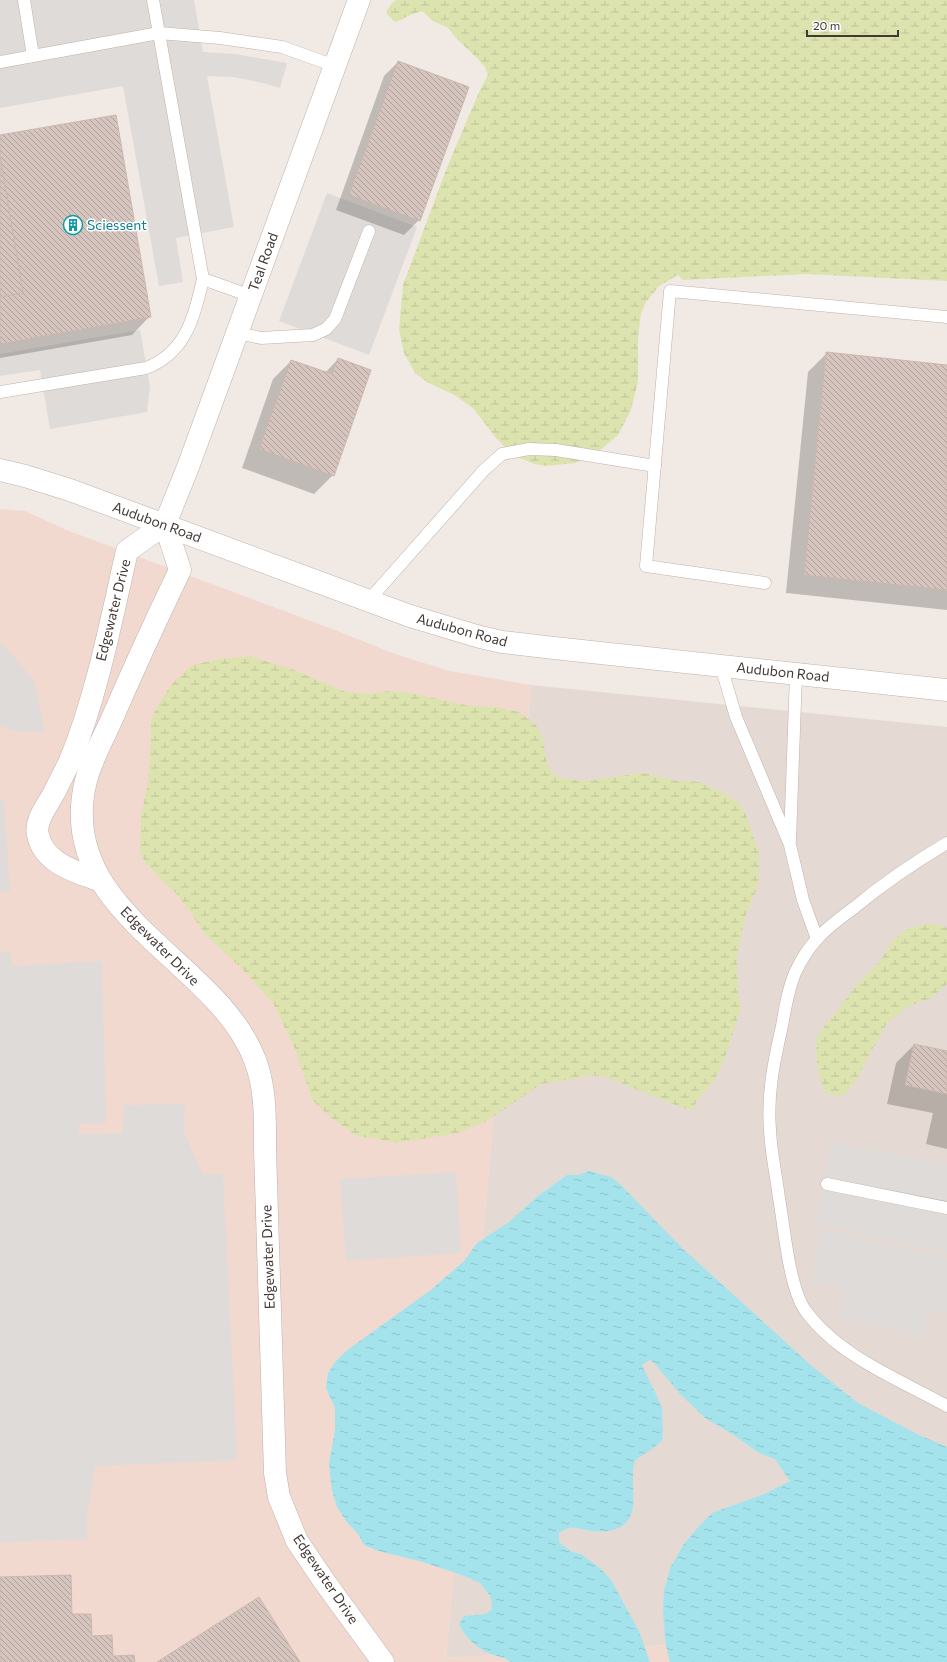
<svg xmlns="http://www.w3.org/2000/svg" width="947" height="1662" font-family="Commissioner,sans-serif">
	<defs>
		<pattern id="wetland-marsh" width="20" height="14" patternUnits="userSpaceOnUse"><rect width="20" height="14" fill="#dce3af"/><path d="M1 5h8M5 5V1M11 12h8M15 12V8" fill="none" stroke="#bec497"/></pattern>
		<pattern id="water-ripples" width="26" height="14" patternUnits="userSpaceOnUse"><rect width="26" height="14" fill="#a4e3eb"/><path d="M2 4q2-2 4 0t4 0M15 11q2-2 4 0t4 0" fill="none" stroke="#8ec4ca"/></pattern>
		<pattern id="building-back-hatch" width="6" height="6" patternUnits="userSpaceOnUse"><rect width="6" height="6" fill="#d5c5be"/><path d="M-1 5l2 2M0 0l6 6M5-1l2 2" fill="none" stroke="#aea19b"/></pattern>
	</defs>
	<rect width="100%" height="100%" fill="#f1e9e4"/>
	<polygon fill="#e5dad3" points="531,685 947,727 947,1629 446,1658"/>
	<polygon fill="#f2d9d0" points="0,509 25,511 69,531 335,630 395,654 450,671 531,685 446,1658 947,1629 947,1662 0,1662"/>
	<g fill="url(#wetland-marsh)">
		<path d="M 396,0 L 947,0 L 947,281 L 807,274 L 683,280 L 678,275 L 659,286 L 646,302 L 641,313 L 638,337 L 638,381 L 631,410 L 618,435 L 597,453 L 575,463 L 546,466 L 535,464 L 514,456 L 496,438 L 474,409 L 456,396 L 427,382 L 415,373 L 404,353 L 399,330 L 403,285 L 448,165 L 479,92 L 488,75 L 485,67 L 477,58 L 459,41 L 448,28 L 433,21 L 422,11 C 412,13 404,19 395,22 L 386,13 L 391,4 Z"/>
		<polygon points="250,656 294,670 346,692 371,694 388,691 406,692 470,706 495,707 519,712 536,725 543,738 547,763 553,773 561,778 584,781 643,773 678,781 699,782 724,793 739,803 745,812 759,853 759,871 758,885 745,918 737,955 738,992 741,1008 725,1058 715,1080 696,1102 693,1110 680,1107 616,1081 601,1076 588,1075 580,1078 541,1084 485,1122 458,1133 397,1143 373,1138 358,1137 330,1117 312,1100 295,1049 273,1003 246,973 205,934 178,895 159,878 143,859 140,852 141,818 148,780 151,741 151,720 159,703 171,685 192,665 216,660"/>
		<path d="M 932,923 L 947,928 L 947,984 L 931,998 L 907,1007 L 887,1023 L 864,1065 L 857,1079 L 846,1093 L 839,1096 L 826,1093 C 817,1076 815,1055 817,1036 L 860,981 L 878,964 L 894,939 L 906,930 L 916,926 Z"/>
	</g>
	<g fill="#dfdbd9">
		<polygon points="0,0 194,0 203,52 235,54 287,63 280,88 263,83 233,77 207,76 234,227 176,238 183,282 159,286 123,86 0,108"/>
		<polygon points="327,193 417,227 369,355 279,321"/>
		<polygon points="140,330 150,387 147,412 50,429 40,370 0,376 0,354"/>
		<polygon points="0,642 31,676 35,686 45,732 18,732 0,726"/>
		<polygon points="4,800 10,891 0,892 0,801"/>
		<polygon points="0,952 10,952 13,966 102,961 106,1123 79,1124 79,1134 123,1133 124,1105 185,1104 184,1132 203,1174 223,1174 237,1460 95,1466 87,1516 87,1539 0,1542"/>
		<polygon points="830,1142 947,1164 947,1253 816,1223"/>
		<polygon points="456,1172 461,1253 346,1261 340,1179"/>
		<polygon points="820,1229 947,1258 947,1312 928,1310 923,1338 840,1318 845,1288 813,1281"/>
	</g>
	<path fill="url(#water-ripples)" d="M 589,1171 L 611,1177 L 620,1184 L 681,1247 L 813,1367 L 858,1403 L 917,1434 L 947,1447 L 947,1662 L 670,1662 L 666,1646 L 663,1614 L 664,1590 L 671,1566 L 684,1544 L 699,1526 L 712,1513 L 764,1494 L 790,1481 L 775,1459 L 759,1453 L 732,1434 L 705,1418 L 680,1394 L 655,1364 L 650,1360 L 642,1365 L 662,1407 L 663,1432 L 662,1440 L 655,1447 L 635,1460 C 630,1477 636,1495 632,1512 C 626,1533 603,1533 585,1530 C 581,1529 575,1527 570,1528 C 567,1528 562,1531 559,1533 L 559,1542 L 572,1552 L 581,1554 L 601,1569 L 611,1580 L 639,1631 L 650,1662 L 510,1662 C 505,1657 500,1657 493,1655 C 479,1650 465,1638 459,1624 L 464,1616 L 486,1614 L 492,1609 L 491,1597 L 480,1583 L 462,1575 L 419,1561 L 378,1551 L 364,1545 L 358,1534 L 346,1521 L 337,1507 L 332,1491 L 329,1464 L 335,1430 L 335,1408 L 326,1388 L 328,1373 L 335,1362 L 346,1351 L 432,1289 L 464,1261 L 477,1243 L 509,1222 L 538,1196 L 567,1175 L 578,1175 Z"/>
	<g fill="#0003">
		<polygon points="398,62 419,220 404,235 336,210 384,76"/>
		<polygon points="0,136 150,316 132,335 0,358"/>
		<polygon points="827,353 947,366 947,610 786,593 808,372"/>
		<polygon points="338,359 333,475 314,494 242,468 273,379 291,361 325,373"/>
		<polygon points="914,1045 947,1051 947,1149 926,1144 933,1113 887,1104 896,1063"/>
	</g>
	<g fill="url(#building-back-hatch)" stroke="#ccb7ae">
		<polygon points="398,61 469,87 420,221 349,195"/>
		<polygon points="116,115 151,317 0,344 0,297 23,293 0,156 0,135"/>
		<polygon points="0,156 23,293 0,297"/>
		<polygon points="826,352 947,365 947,590 804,575"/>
		<polygon points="338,358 371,370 334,476 259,449 291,360 332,374"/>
		<polygon points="914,1044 947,1051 947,1094 905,1085"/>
		<polygon points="71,1575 72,1614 91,1614 92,1636 112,1635 113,1656 134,1655 135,1662 0,1662 0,1577"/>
		<polygon points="259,1597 300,1662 157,1662"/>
	</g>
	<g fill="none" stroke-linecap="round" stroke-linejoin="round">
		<defs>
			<g id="lane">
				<polyline points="153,0 203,279 251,296"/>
				<polyline points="33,56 159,33 220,38 282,47 335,66"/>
				<polyline points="0,62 33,56 24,0"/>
				<polyline points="238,333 261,338 313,335 326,329 335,319 369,231"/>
				<path d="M 0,392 L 146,368 C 186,353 194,317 203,279"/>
				<polyline points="765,583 646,566 670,291 947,317"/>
				<polyline points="369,600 484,470 502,454 529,449 556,450 655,466"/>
				<polyline points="721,666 736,717 790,845 803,900 817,939"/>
				<polyline points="790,840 796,674"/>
				<path d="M 947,843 C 915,862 884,883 855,907 C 842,917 827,927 816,940 C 808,949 800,962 795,973 C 788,990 785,1008 782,1026 C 774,1061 767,1094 770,1130 C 771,1152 776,1175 779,1198 C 784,1226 789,1287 805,1310 C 838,1356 898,1379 947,1406"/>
				<polyline points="827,1184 947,1208"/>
			</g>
			<g id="street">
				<polyline points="0,470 25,476 70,490 410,616 480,637 502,642 554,648 947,690"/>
				<path d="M 165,524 L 180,570 C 156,620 133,670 111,721 C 100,745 86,770 83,796 C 66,917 218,962 255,1060 C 266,1089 265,1118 265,1149 L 275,1473 L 279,1497 L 297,1541 L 324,1581 L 383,1662"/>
				<polyline points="165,524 188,467 359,0"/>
				<path d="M 101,881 C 77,872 44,864 38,835 C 34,820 49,804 55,791 C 60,781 65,771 70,761 C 97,695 111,621 127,551 L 165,524"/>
			</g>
		</defs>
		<use href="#lane" stroke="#bfb2ab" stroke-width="13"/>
		<use href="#street" stroke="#bfb2ab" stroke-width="23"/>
		<use href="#lane" stroke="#fff" stroke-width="12"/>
		<use href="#street" stroke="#fff" stroke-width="22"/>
	</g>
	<defs>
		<symbol id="building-ring" viewBox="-11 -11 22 22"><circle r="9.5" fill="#fff" stroke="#0f9aa8" stroke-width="1.5"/><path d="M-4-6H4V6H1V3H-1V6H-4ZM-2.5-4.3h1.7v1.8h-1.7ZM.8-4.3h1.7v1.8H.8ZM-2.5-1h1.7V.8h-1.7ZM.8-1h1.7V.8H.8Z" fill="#0f9aa8"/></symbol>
	</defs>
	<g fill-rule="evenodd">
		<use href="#building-ring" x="62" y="214" width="22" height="22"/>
	</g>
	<g text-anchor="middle" stroke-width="3" stroke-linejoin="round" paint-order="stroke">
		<g font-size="14" fill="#0d838f" stroke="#fff" text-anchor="start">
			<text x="87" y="230">Sciessent</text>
		</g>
		<g font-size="14" fill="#433935" stroke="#fff">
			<text transform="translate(263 262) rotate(-70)" y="5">Teal Road</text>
			<text transform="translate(157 522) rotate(20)" y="5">Audubon Road</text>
			<text transform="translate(113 610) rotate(-76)" y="5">Edgewater Drive</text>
			<text transform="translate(462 630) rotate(15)" y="5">Audubon Road</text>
			<text transform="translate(783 672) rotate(6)" y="5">Audubon Road</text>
			<text transform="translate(160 946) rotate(45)" y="5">Edgewater Drive</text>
			<text transform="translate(268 1257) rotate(-92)" y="5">Edgewater Drive</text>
			<text transform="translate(326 1579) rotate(56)" y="5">Edgewater Drive</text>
		</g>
	</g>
	<path d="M807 30v6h91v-6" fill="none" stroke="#433935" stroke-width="2"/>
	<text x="813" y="30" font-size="12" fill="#433935" stroke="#ffffff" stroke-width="3" paint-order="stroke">20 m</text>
</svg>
